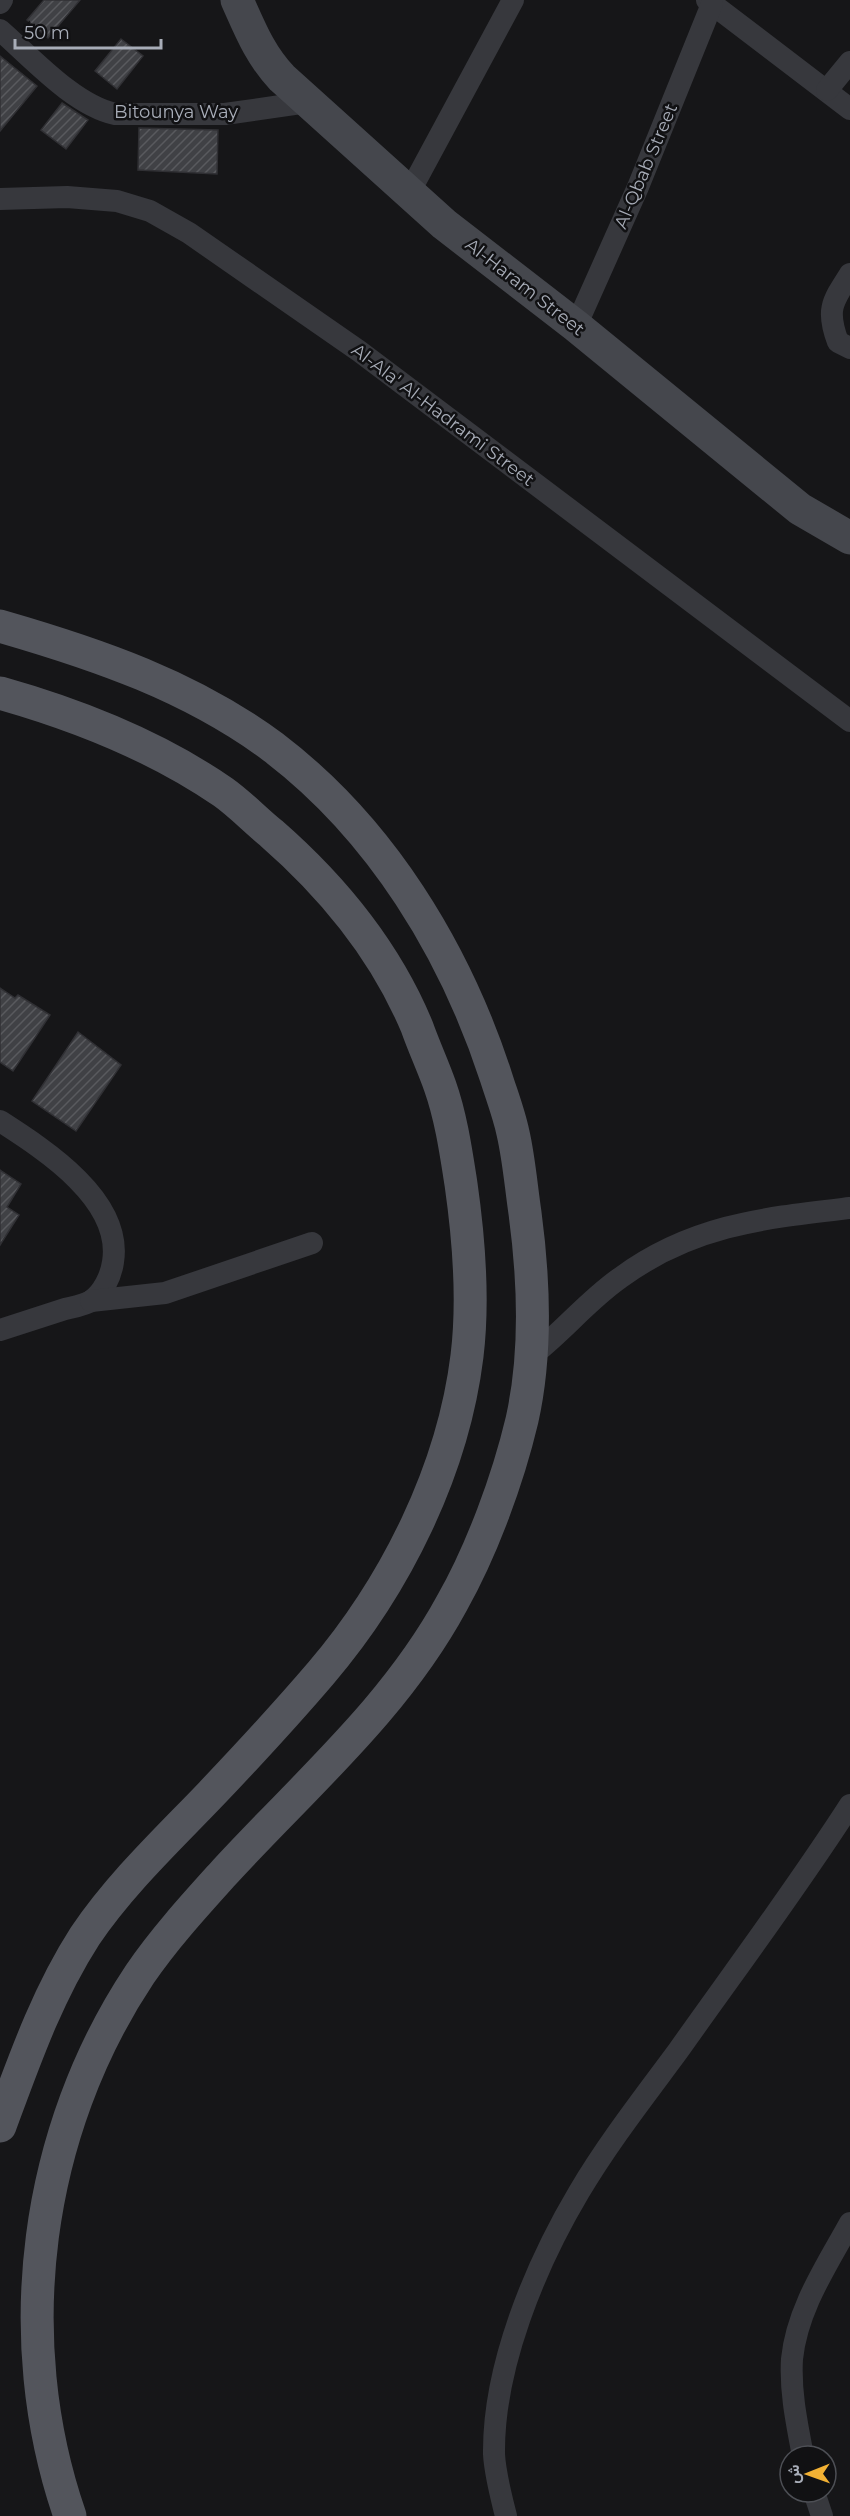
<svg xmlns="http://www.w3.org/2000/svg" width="850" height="2516" font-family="Montserrat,Vazirmatn,sans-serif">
	<defs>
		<pattern id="building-hatch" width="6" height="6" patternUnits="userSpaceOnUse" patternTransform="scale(1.5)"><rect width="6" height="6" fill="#404145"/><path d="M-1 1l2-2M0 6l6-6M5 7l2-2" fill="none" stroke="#595a5e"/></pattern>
	</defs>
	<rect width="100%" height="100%" fill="#161618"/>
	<g fill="url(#building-hatch)" stroke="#303034" stroke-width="1.5">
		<polygon points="44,0 80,0 48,38 27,20"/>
		<polygon points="121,39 143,56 117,89 95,71"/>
		<polygon points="0,56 37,86 0,131"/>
		<polygon points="62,103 88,120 66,149 41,130"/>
		<polygon points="139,128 218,130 217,174 138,170"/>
		<polygon points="0,988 15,998 18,995 50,1015 13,1071 0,1062"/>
		<polygon points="78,1032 121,1065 76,1131 32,1101"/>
		<polygon points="0,1170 21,1184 7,1207 19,1215 0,1245"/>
	</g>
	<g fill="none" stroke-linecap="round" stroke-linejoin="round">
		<g stroke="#37383d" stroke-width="22">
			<polyline points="707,0 850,109"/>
			<polyline points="0,3 2,0"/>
			<path d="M 0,30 C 32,58 74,105 115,114 L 225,114 L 308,102"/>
			<polyline points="827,90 850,62"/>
			<polyline points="409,193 513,0"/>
			<polyline points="0,199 67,197 117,201 150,211 189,233 359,351 850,721"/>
			<path d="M 850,274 C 832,302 826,310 838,342 L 850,348"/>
			<polyline points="576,326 638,187 712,4"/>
			<path d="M 0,1121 C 45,1150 123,1200 113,1262 C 111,1276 103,1293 91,1301 C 85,1305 73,1307 65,1309 C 44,1316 22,1323 0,1330"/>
			<polyline points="91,1301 165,1293 312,1243"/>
			<path d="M 530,1357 C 562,1333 587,1301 620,1278 C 692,1225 764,1218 850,1208"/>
			<path d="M 803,2456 C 797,2424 790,2392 792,2359 C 797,2309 827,2265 850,2223"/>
			<polyline points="814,2492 822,2516"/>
			<path d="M 506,2516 C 501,2496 495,2474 494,2454 C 493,2367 535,2266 579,2192 C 608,2143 644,2097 678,2051 C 736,1969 796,1889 850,1805"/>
		</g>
		<path stroke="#45474d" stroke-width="33" d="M 237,0 C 250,29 260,55 282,78 L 444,224 L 576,326 L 800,509 L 850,538"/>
		<g stroke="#53555c" stroke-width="33">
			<path d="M 0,626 C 97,654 191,686 273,747 C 381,829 455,951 496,1077 C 502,1096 509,1114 513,1133 C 519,1159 521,1186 525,1213 C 534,1280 537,1353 522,1420 C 508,1479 482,1550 452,1603 C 394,1710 302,1787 221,1876 C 193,1907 164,1939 140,1974 C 35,2131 8,2337 70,2516"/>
			<path d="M 0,693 C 78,715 156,746 223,792 C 240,804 255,820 271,833 C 334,888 385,950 417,1027 C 424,1047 433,1066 440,1086 C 451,1117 456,1152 461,1184 C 469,1240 474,1299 467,1356 C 453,1470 396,1585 321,1673 C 286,1714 249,1754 211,1794 C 167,1840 121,1883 85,1936 C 47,1995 24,2061 0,2126"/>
		</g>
	</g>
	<g text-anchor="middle" stroke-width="5" stroke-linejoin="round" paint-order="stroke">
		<g font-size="18" fill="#a8adb8" stroke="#111113">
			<text x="176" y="118">Bitounya Way</text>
			<text transform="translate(646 166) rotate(-67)" y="6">Al-Qbab Street</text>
			<text transform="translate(525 287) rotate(38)" y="6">Al-Haram Street</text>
			<text transform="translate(443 415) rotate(37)" y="6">Al-Ala' Al-Hadrami Street</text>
		</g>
	</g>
	<g transform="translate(808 2474) rotate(269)"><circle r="28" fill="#111113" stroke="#4d4f55" stroke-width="1.5"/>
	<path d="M0-4.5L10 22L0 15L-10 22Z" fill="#f2b134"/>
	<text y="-9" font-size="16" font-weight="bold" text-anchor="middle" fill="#a8adb8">ش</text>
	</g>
	<path d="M15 39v9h146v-9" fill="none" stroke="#a8adb8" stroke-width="3"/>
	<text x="24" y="39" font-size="18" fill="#a8adb8" stroke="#111113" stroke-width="4.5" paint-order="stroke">50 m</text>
</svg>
